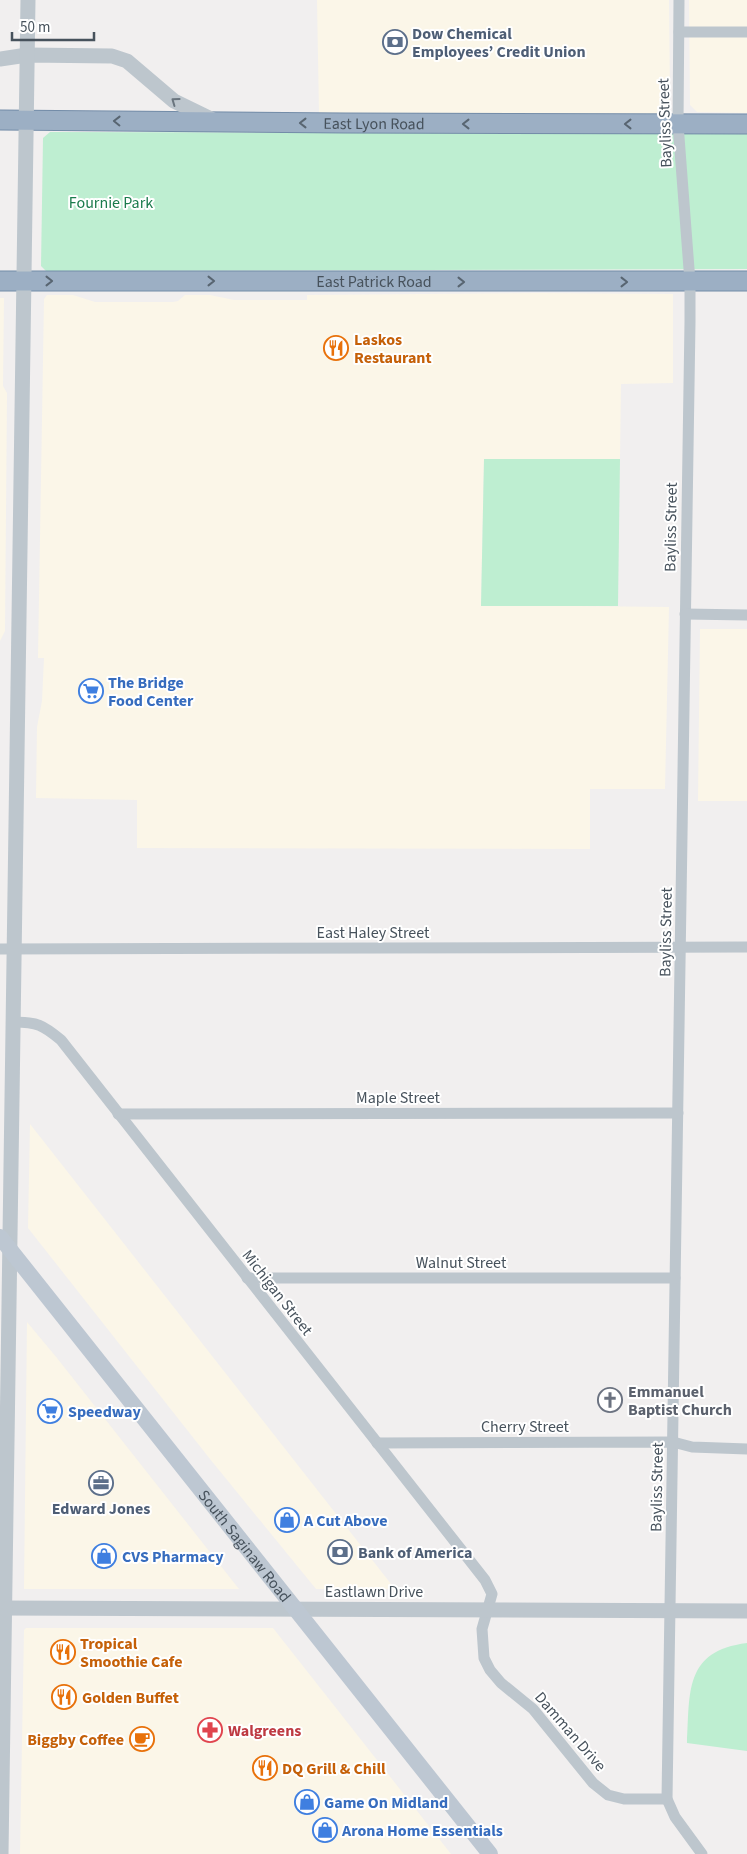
<svg xmlns="http://www.w3.org/2000/svg" width="747" height="1854" font-family="'Source Sans 3',sans-serif">
	<rect width="100%" height="100%" fill="#f1efef"/>
	<g fill="#fbf6e8">
		<polygon points="317,0 669,0 670,99 667,106 659,114 319,113"/>
		<polygon points="689,0 747,0 747,113 697,112 690,105"/>
		<polygon points="539,293 673,294 673,383 621,384 620,459 484,459 481,605 669,607 665,789 590,789 590,849 137,848 137,800 36,798 37,727 42,701 44,658 38,658 44,299 47,295 73,295 95,302 173,302 178,301 185,295 210,295 234,300 307,300 307,295"/>
		<polygon points="0,298 4,298 3,386 7,393 5,631 0,641"/>
		<polygon points="700,629 747,629 747,801 698,801"/>
		<polygon points="30,1124 395,1589 316,1589 210,1459 28,1228"/>
		<polygon points="27,1322 57,1358 239,1589 24,1589"/>
		<polygon points="26,1628 273,1628 451,1854 20,1854 24,1630"/>
	</g>
	<g fill="#beeed1">
		<polygon points="50,132 747,134 747,269 46,271 41,266 43,138"/>
		<polygon points="484,459 620,459 618,606 481,606"/>
		<path d="M 747,1643 L 747,1751 L 687,1743 C 690,1692 684,1651 747,1643 Z"/>
	</g>
	<g fill="none" stroke-linecap="round" stroke-linejoin="round">
		<defs>
			<g id="trunk">
				<path id="s2" d="M 0,120 L 345,123 L 747,124"/>
				<path id="s3" d="M 0,281 L 747,281"/>
			</g>
		</defs>
		<use href="#trunk" stroke="#738ca8" stroke-width="21"/>
		<g stroke="#bdc6cd" stroke-width="11">
			<polyline points="679,0 678,124 690,282 690,322 667,1799 675,1817 702,1854"/>
			<polyline points="679,32 747,32"/>
			<polyline points="685,614 747,615"/>
			<polyline points="0,949 747,947"/>
			<path d="M 14,1022 C 37,1022 43,1025 61,1040 L 485,1580 L 492,1594 L 482,1629 L 484,1658 L 490,1670 L 501,1683 L 533,1709 L 593,1783 L 608,1795 L 624,1799 L 667,1799"/>
			<polyline points="118,1114 678,1113"/>
			<polyline points="247,1278 675,1278"/>
			<polyline points="377,1443 673,1442 692,1447 747,1449"/>
		</g>
		<g stroke="#bdc6cd" stroke-width="15">
			<polyline points="0,59 27,55 112,56 127,61 174,101 213,120"/>
			<polyline points="0,1608 747,1611"/>
			<polyline points="1,1854 28,0"/>
		</g>
		<path stroke="#bdc7d2" stroke-width="16" id="s1" d="M 0,1237 L 490,1854"/>
		<use href="#trunk" stroke="#9cafc4" stroke-width="19"/>
	</g>
	<defs><path id="oneway-chevron" d="M-2-3.5L2.5 0L-2 3.5" fill="none" stroke-width="1.6" stroke-linecap="round" stroke-linejoin="round" transform="scale(1.25)"/></defs>
	<use stroke="#6a757e" href="#oneway-chevron" transform="translate(175 101) rotate(-144)"/>
	<g stroke="#586571">
		<use href="#oneway-chevron" transform="translate(117 121) rotate(-179)"/>
		<use href="#oneway-chevron" transform="translate(303 123) rotate(-180)"/>
		<use href="#oneway-chevron" transform="translate(466 124) rotate(-180)"/>
		<use href="#oneway-chevron" transform="translate(628 124) rotate(180)"/>
		<use href="#oneway-chevron" transform="translate(49 281)"/>
		<use href="#oneway-chevron" transform="translate(211 281)"/>
		<use href="#oneway-chevron" transform="translate(461 282)"/>
		<use href="#oneway-chevron" transform="translate(624 282)"/>
	</g>
	<defs>
		<symbol id="bank-ring" viewBox="-11 -11 22 22"><circle r="9.5" fill="#fff" stroke="#5c6f8a" stroke-width="1.5"/><path d="M-6-4H6V4H-6ZM0-2.3a2.3 2.3 0 1 0 0 4.6a2.3 2.3 0 1 0 0-4.6Z" fill="#5c6f8a"/></symbol>
		<symbol id="restaurant-ring" viewBox="-11 -11 22 22"><circle r="9.5" fill="#fff" stroke="#e8710a" stroke-width="1.5"/><path d="M-5-6h1v4h1v-4h1v4h1v-4h1v5L-1.5 .5V6h-2V.5L-5-1ZM5-6V6H3V1.5H1.5Q1.5-4 5-6Z" fill="#e8710a"/></symbol>
		<symbol id="supermarket-ring" viewBox="-11 -11 22 22"><circle r="9.5" fill="#fff" stroke="#3f7fe0" stroke-width="1.5"/><path d="M-6-5.5h2.5l.6 2H6L4.5 2H-2.5L-4.4-4H-6ZM-1.5 3.2a1.3 1.3 0 1 0 .1 0ZM3 3.2a1.3 1.3 0 1 0 .1 0Z" fill="#3f7fe0"/></symbol>
		<symbol id="church-ring" viewBox="-11 -11 22 22"><circle r="9.5" fill="#fff" stroke="#6b7280" stroke-width="1.5"/><path d="M-1.2-6h2.4v3.5h3.3v2.4h-3.3V6h-2.4V-.1h-3.3v-2.4h3.3Z" fill="#6b7280"/></symbol>
		<symbol id="office-ring" viewBox="-11 -11 22 22"><circle r="9.5" fill="#fff" stroke="#5c6f8a" stroke-width="1.5"/><path d="M-6-3h4V-5.5h4V-3h4V5H-6ZM-1-4.5V-3h2v-1.5ZM-6 0V1H6V0Z" fill="#5c6f8a"/></symbol>
		<symbol id="shop-ring" viewBox="-11 -11 22 22"><circle r="9.5" fill="#fff" stroke="#3f7fe0" stroke-width="1.5"/><path d="M-5-2.5h2.3a2.7 3.5 0 0 1 5.4 0H5L5.5 6h-11ZM-1.5-2.5h3a1.5 2.3 0 0 0-3 0Z" fill="#3f7fe0"/></symbol>
		<symbol id="pharmacy-ring" viewBox="-11 -11 22 22"><circle r="9.5" fill="#fff" stroke="#e0444e" stroke-width="1.5"/><path d="M-2-6h4v4h4v4h-4v4h-4v-4h-4v-4h4Z" fill="#e0444e"/></symbol>
		<symbol id="cafe-ring" viewBox="-11 -11 22 22"><circle r="9.5" fill="#fff" stroke="#e8710a" stroke-width="1.5"/><path d="M-5.5-4.5H6V0H3Q3 3.5 0 3.5H-2.5Q-5.5 3.5-5.5 0ZM3-3.2v2h1.7v-2ZM-6 4.5H4V6H-6Z" fill="#e8710a"/></symbol>
	</defs>
	<g fill-rule="evenodd">
		<use href="#bank-ring" x="381" y="28" width="28" height="28"/>
		<use href="#restaurant-ring" x="322" y="334" width="28" height="28"/>
		<use href="#supermarket-ring" x="77" y="677" width="28" height="28"/>
		<use href="#church-ring" x="596" y="1386" width="28" height="28"/>
		<use href="#supermarket-ring" x="36" y="1397" width="28" height="28"/>
		<use href="#office-ring" x="87" y="1469" width="28" height="28"/>
		<use href="#shop-ring" x="273" y="1506" width="28" height="28"/>
		<use href="#bank-ring" x="326" y="1538" width="28" height="28"/>
		<use href="#shop-ring" x="90" y="1542" width="28" height="28"/>
		<use href="#restaurant-ring" x="49" y="1638" width="28" height="28"/>
		<use href="#restaurant-ring" x="50" y="1683" width="28" height="28"/>
		<use href="#pharmacy-ring" x="196" y="1716" width="28" height="28"/>
		<use href="#cafe-ring" x="128" y="1725" width="28" height="28"/>
		<use href="#restaurant-ring" x="251" y="1754" width="28" height="28"/>
		<use href="#shop-ring" x="293" y="1788" width="28" height="28"/>
		<use href="#shop-ring" x="311" y="1816" width="28" height="28"/>
	</g>
	<g text-anchor="middle" stroke-width="4" stroke-linejoin="round" paint-order="stroke">
		<g font-size="16" font-weight="bold" fill="#4e5e75" stroke="#fff" text-anchor="start">
			<text x="412" y="39">Dow Chemical<tspan x="412" dy="18">Employees’ Credit Union</tspan></text>
			<text x="101" y="1514" text-anchor="middle">Edward Jones</text>
			<text x="358" y="1558">Bank of America</text>
		</g>
		<g font-size="16" fill="#47525c" stroke="#fff">
			<text dy="6" stroke="none"><textPath href="#s2" startOffset="374">East Lyon Road</textPath></text>
			<text transform="translate(664 123) rotate(-92)" y="6">Bayliss Street</text>
			<text dy="6" stroke="none"><textPath href="#s3" startOffset="374">East Patrick Road</textPath></text>
			<text transform="translate(670 527) rotate(-89)" y="6">Bayliss Street</text>
			<text x="373" y="938">East Haley Street</text>
			<text transform="translate(665 932) rotate(-89)" y="6">Bayliss Street</text>
			<text x="398" y="1103">Maple Street</text>
			<text x="461" y="1268">Walnut Street</text>
			<text transform="translate(278 1292) rotate(52)" y="6">Michigan Street</text>
			<text x="525" y="1432">Cherry Street</text>
			<text transform="translate(656 1487) rotate(-89)" y="6">Bayliss Street</text>
			<text dy="6" stroke="none"><textPath href="#s1" startOffset="394">South Saginaw Road</textPath></text>
			<text x="374" y="1597">Eastlawn Drive</text>
			<text transform="translate(571 1731) rotate(49)" y="6">Damman Drive</text>
		</g>
		<g font-size="16" fill="#1a7b4c" stroke="#fff">
			<text x="111" y="208">Fournie Park</text>
		</g>
		<g font-size="16" font-weight="bold" fill="#c56008" stroke="#fff" text-anchor="start">
			<text x="354" y="345">Laskos<tspan x="354" dy="18">Restaurant</tspan></text>
			<text x="80" y="1649">Tropical<tspan x="80" dy="18">Smoothie Cafe</tspan></text>
			<text x="82" y="1703">Golden Buffet</text>
			<text x="124" y="1745" text-anchor="end">Biggby Coffee</text>
			<text x="282" y="1774">DQ Grill &amp; Chill</text>
		</g>
		<g font-size="16" font-weight="bold" fill="#366cbe" stroke="#fff" text-anchor="start">
			<text x="108" y="688">The Bridge<tspan x="108" dy="18">Food Center</tspan></text>
			<text x="68" y="1417">Speedway</text>
			<text x="304" y="1526">A Cut Above</text>
			<text x="122" y="1562">CVS Pharmacy</text>
			<text x="324" y="1808">Game On Midland</text>
			<text x="342" y="1836">Arona Home Essentials</text>
		</g>
		<g font-size="16" font-weight="bold" fill="#5b616d" stroke="#fff" text-anchor="start">
			<text x="628" y="1397">Emmanuel<tspan x="628" dy="18">Baptist Church</tspan></text>
		</g>
		<g font-size="16" font-weight="bold" fill="#be3a42" stroke="#fff" text-anchor="start">
			<text x="228" y="1736">Walgreens</text>
		</g>
	</g>
	<path d="M12 32v8h82v-8" fill="none" stroke="#47525c" stroke-width="2.5"/>
	<text x="20" y="32" font-size="15" fill="#47525c" stroke="#ffffff" stroke-width="4" paint-order="stroke">50 m</text>
</svg>
